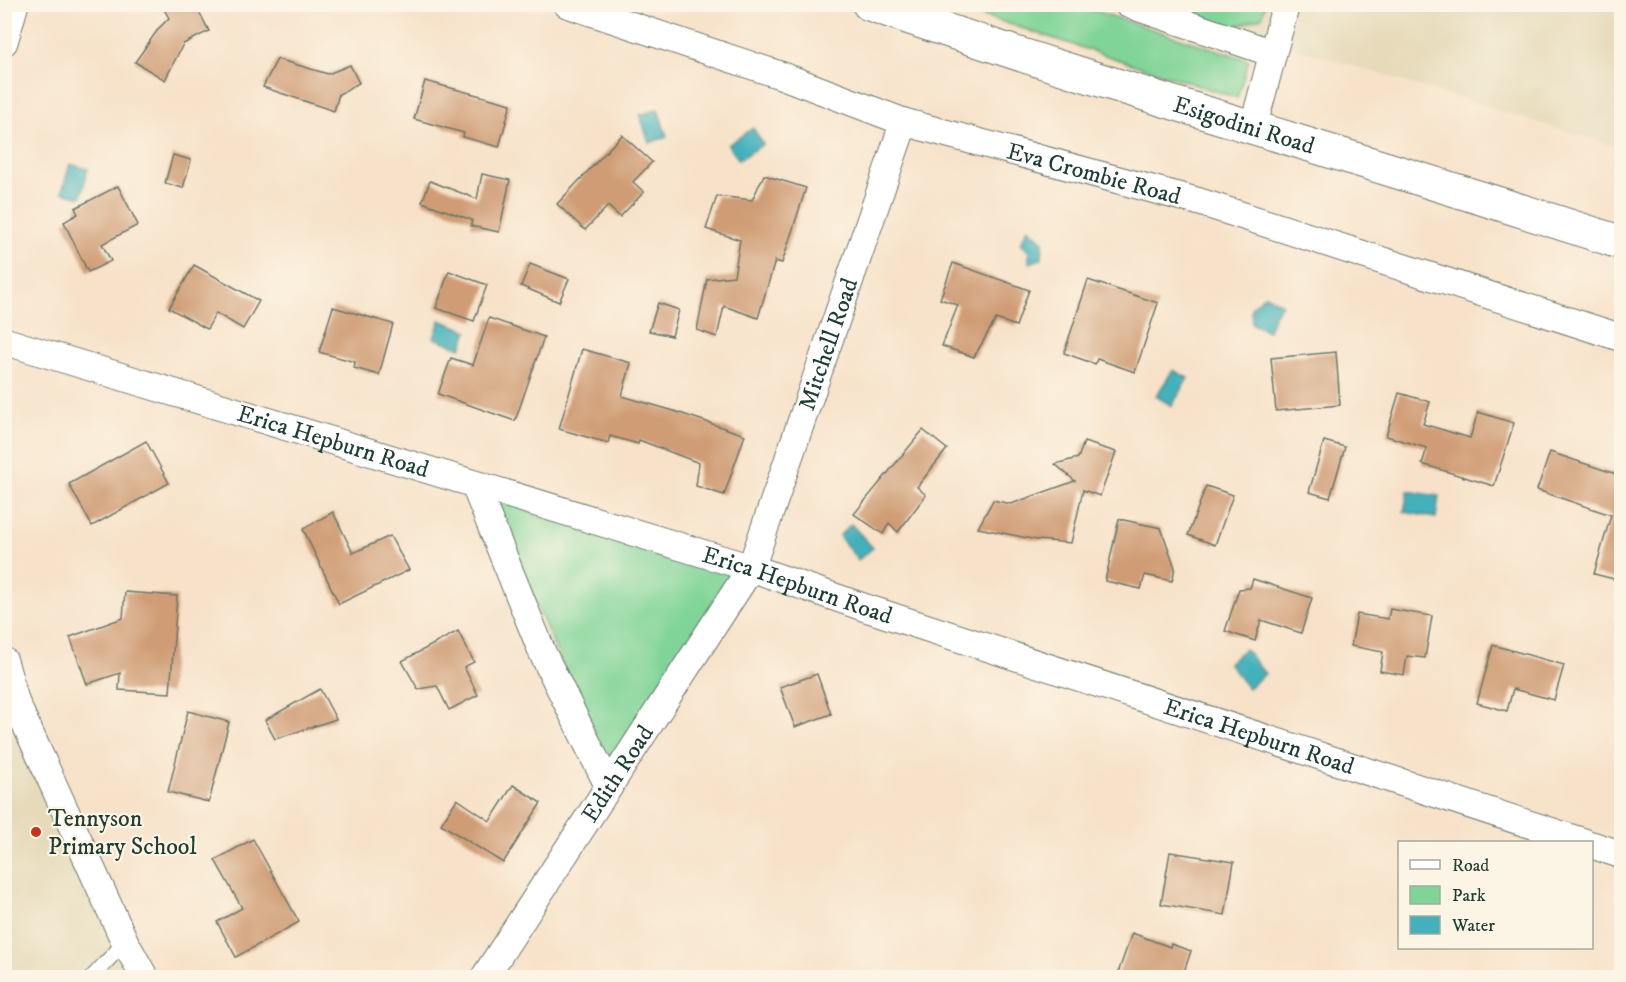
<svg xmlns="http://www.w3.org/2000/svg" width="1626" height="982" font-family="'IM FELL DW Pica',serif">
	<rect width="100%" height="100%" fill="#fcf5e5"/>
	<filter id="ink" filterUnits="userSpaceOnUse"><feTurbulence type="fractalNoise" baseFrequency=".0167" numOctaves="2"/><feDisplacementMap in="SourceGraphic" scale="12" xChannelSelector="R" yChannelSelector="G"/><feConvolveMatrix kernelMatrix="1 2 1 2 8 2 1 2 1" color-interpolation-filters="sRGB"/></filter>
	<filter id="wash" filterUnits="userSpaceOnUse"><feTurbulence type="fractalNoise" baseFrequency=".008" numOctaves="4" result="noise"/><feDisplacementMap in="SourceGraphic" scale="24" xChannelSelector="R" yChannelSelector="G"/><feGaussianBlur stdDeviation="1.35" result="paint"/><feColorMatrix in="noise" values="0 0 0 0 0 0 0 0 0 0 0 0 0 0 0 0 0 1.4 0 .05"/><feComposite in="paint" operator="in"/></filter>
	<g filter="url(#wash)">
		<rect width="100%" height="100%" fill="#f7e2c9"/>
		<g fill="#e6daba">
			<polygon points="1155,5 1621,5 1621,148"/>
			<polygon points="13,713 139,977 5,977 4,715"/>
		</g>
		<g fill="#80d497" stroke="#508866" stroke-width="1.5">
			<polygon points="1170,4 1192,5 1202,8 1204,5 1265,5 1262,17 1231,28"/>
			<polygon points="950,5 1077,5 1249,60 1237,98"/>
			<polygon points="490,499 739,571 609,772"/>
		</g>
		<g fill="#42b1bc" stroke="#307778" stroke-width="1.5">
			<polygon points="658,109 667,137 649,143 640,115"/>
			<polygon points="753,128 763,144 739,160 728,145"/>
			<polygon points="70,164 88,169 81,197 62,192"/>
			<polygon points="1028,228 1043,241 1042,259 1029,263 1029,252 1021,243"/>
			<polygon points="1265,295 1282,304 1274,315 1268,331 1252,324 1251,308"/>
			<polygon points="440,320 468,331 461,348 434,338"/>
			<polygon points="1173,370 1188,378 1172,406 1156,396"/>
			<polygon points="1408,491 1439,496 1436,518 1404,512"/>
			<polygon points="851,524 873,548 858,560 839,536"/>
			<polygon points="1245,649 1265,674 1248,688 1228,663"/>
		</g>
		<g id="blocks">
			<g fill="#cf9c75">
				<polygon points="161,4 195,4 209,31 183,44 165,80 135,62 159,28 169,18"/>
				<polygon points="277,59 328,74 350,65 359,83 339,94 334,111 263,87"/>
				<polygon points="425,81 511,104 499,147 463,137 464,133 414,119"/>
				<polygon points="622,135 652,162 633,182 644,192 620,217 608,206 585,230 557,204"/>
				<polygon points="173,155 191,160 183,188 165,183"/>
				<polygon points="482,174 510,180 499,232 471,226 472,220 422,202 430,181 477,199"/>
				<polygon points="764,175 806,188 782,263 775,261 758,318 724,306 717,337 697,330 707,279 734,276 740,240 706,229 717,196 752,200"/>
				<polygon points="118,186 138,225 102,244 111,261 88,272 64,222 78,214 75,208"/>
				<polygon points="953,263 1029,290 1016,326 996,319 974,357 942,346 958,305 940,299"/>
				<polygon points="530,264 569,279 559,302 521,286"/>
				<polygon points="194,265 259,301 243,329 216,313 207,329 169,308"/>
				<polygon points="449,271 487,285 474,321 436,308"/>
				<polygon points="1088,280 1158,303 1135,372 1097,359 1095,364 1064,353"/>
				<polygon points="658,303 679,310 672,336 649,331"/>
				<polygon points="333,307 393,324 379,375 354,368 355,362 319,352"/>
				<polygon points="489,318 544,337 515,421 438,394 451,358 473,365"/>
				<polygon points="582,349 631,363 622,396 674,411 745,435 724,495 696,486 699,463 639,440 638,444 610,436 608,443 559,429"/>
				<polygon points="1336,352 1340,405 1276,411 1271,358"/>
				<polygon points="1399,393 1430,402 1423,424 1470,438 1478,412 1514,423 1494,486 1422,464 1427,448 1386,436"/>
				<polygon points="923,430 947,449 917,487 926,495 898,532 889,523 883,534 854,514"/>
				<polygon points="146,441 169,483 92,526 69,484"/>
				<polygon points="1324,441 1345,447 1330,498 1309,492"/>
				<polygon points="1084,442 1116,452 1100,496 1083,490 1071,543 1037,540 978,528 993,500 1011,504 1075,481 1055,464 1078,458"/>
				<polygon points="1550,452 1622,476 1622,581 1594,574 1611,515 1537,490"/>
				<polygon points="1206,486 1233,495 1215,545 1188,535"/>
				<polygon points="333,512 353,553 390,536 409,570 339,604 303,529"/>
				<polygon points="1119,519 1161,528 1175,568 1172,581 1145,575 1141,589 1105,581"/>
				<polygon points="1253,579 1312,598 1301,633 1261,620 1255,641 1225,631 1239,589 1250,588"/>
				<polygon points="125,592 177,596 170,693 119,690 120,673 87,684 70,637 123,618"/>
				<polygon points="1390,609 1432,616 1425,658 1407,656 1404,675 1380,671 1383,652 1351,646 1357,614 1388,619"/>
				<polygon points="458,631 474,662 464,667 478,695 449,710 437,686 418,689 402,661"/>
				<polygon points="1493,645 1564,665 1554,700 1513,689 1507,711 1477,703"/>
				<polygon points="817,674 831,714 795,727 780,687"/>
				<polygon points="320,689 336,719 275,739 265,720"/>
				<polygon points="188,711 229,722 209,802 168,792"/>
				<polygon points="513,785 541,803 503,863 441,824 457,799 490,821"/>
				<polygon points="253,839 299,922 236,957 217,922 242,908 215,860"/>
				<polygon points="1170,852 1234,862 1225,915 1161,904"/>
				<polygon points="1132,933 1170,947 1171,944 1191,951 1182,978 1130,978 1118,973"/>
			</g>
		</g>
	</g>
	<g filter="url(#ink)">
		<use href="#blocks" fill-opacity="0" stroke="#6b7768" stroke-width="1.5"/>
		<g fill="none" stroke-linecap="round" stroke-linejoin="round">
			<defs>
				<polyline id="lane" points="91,978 125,942"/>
				<g id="street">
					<path id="s1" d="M 567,4 L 783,76 L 904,122 L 1200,202 L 1622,338"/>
					<polyline points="1128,4 1272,53"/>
					<polyline points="4,42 15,4"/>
					<polyline points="1253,128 1286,4"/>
					<path id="s2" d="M 4,341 L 751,568 L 866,608 L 1584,842"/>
					<polyline points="475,486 543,654 609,787"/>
					<polyline points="4,661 16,703 125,942 145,978"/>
					<polyline points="1592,845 1622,855"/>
					<path id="s3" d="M 484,978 L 751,568 L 904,122"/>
				</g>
				<g id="secondary">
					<path id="s4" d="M 869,4 C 1118,90 1371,161 1622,243"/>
				</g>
			</defs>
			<use href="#lane" stroke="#6b7768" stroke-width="16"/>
			<use href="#street" stroke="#6b7768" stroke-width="29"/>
			<use href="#secondary" stroke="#6b7768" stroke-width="35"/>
			<use href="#lane" stroke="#fff" stroke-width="14"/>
			<use href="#street" stroke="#fff" stroke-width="27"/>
			<use href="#secondary" stroke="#fff" stroke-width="33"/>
		</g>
	</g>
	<circle fill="#c8321e" stroke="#fcf5e5" stroke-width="2" cx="36" cy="832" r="6"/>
	<g text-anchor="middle" stroke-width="4.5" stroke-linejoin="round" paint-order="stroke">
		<g font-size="24" fill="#1f3d34" stroke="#fcf5e5">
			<text dy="8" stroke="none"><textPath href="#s4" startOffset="394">Esigodini Road</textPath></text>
			<text dy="8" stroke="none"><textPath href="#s1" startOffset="554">Eva Crombie Road</textPath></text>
			<text dy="8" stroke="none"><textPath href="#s3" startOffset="726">Mitchell Road</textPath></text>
			<text dy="8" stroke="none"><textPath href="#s2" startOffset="344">Erica Hepburn Road</textPath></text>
			<text dy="8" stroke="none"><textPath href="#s2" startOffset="830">Erica Hepburn Road</textPath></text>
			<text dy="8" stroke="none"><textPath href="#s2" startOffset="1316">Erica Hepburn Road</textPath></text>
			<text dy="8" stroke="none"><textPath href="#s3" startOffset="244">Edith Road</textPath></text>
		</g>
		<g font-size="24" fill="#1f3d34" stroke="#fcf5e5" text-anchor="start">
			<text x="48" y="826">Tennyson<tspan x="48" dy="28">Primary School</tspan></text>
		</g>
	</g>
	<rect width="1626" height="982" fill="none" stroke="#fcf5e5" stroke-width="24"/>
	<rect x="1398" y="841" width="195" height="108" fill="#fcf5e5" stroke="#a4ab9e" stroke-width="1.5"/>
	<rect x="1410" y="860" width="30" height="9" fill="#ffffff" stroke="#a4ab9e" stroke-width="1.5"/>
	<text x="1452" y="871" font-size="18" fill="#1f3d34">Road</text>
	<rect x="1410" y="886" width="30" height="18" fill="#80d497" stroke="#a4ab9e" stroke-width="1.5"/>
	<text x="1452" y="901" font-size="18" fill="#1f3d34">Park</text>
	<rect x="1410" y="916" width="30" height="18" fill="#42b1bc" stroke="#a4ab9e" stroke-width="1.5"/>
	<text x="1452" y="931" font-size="18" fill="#1f3d34">Water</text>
</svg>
